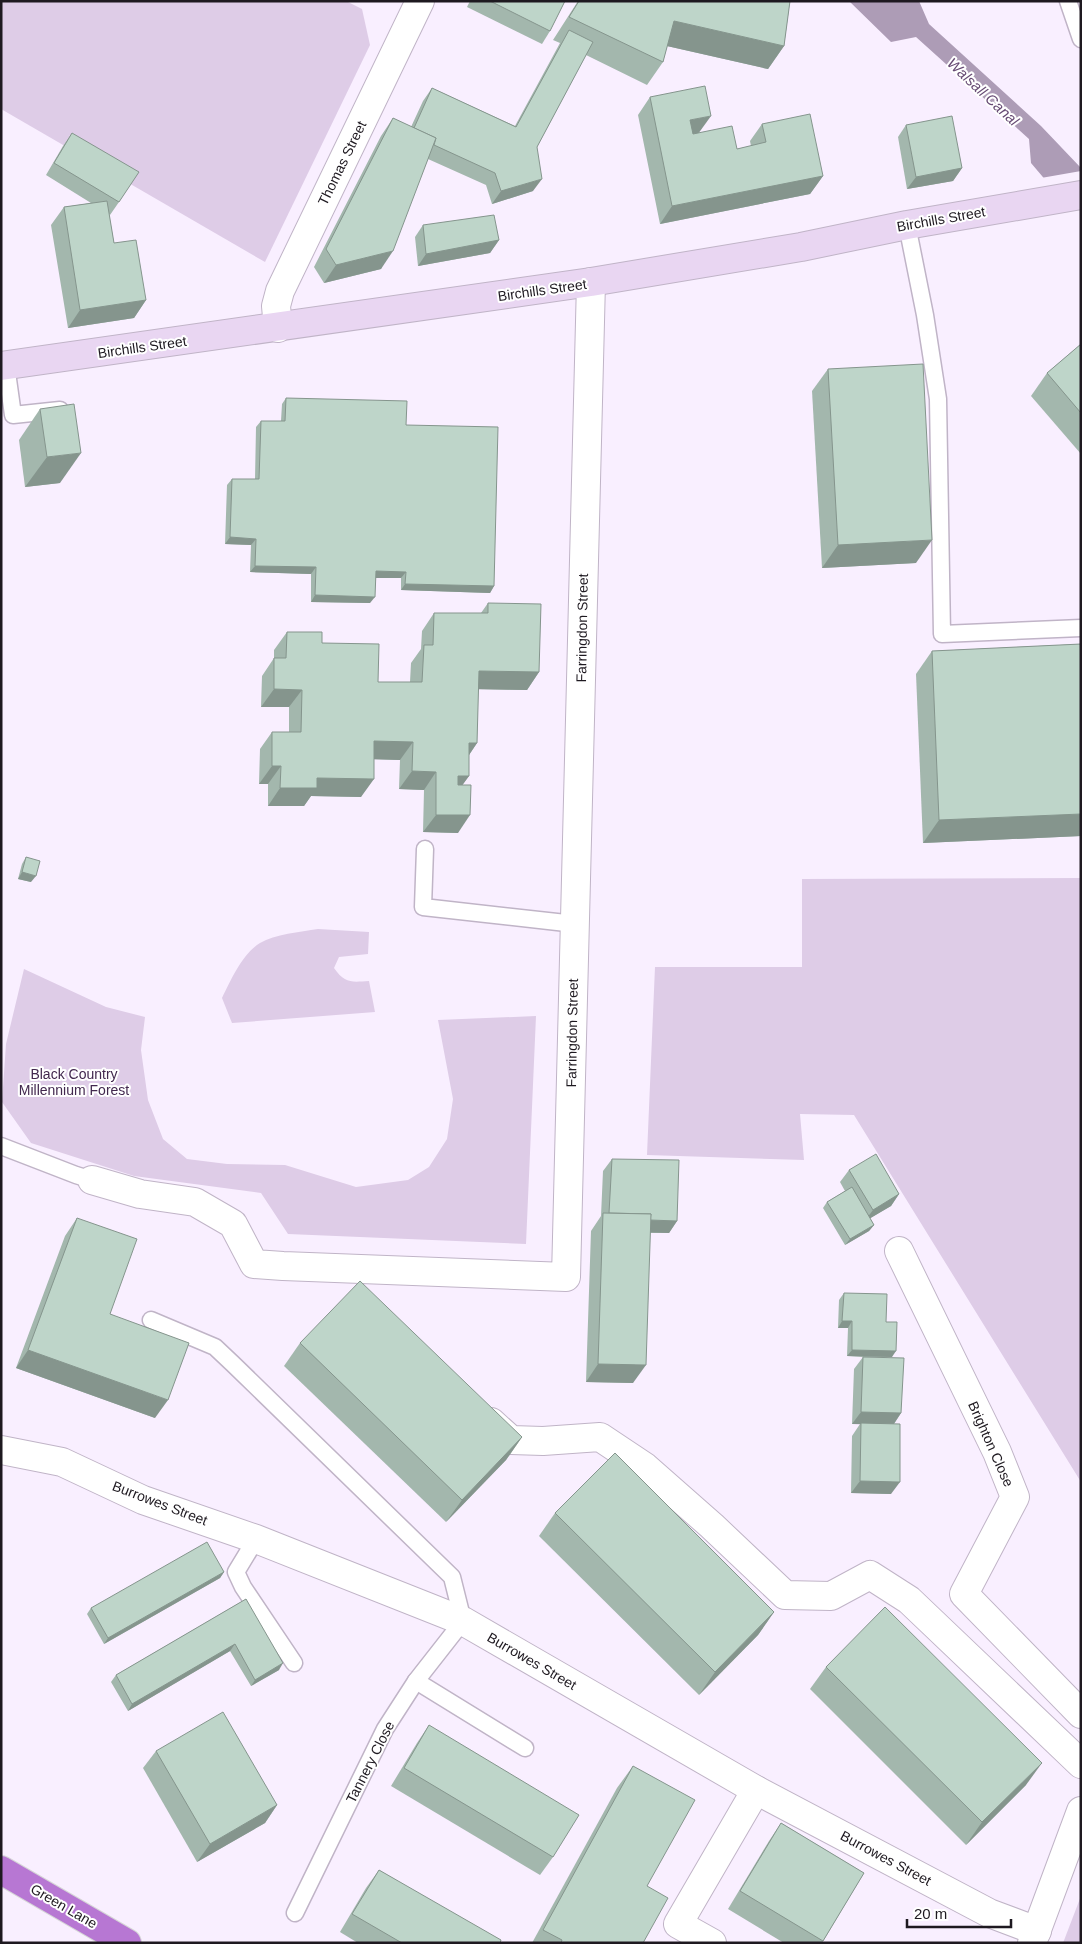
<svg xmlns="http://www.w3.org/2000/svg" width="1082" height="1944" font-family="Arial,sans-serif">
	<rect width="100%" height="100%" fill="#f9efff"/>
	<g fill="#decce7">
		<polygon points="1,1 346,1 362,9 370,45 265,262 1,109"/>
		<polygon points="1081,878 1081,1482 854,1115 800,1114 804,1160 647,1155 655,967 802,967 802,879"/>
		<path d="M 318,929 L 369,932 L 368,954 L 339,957 L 334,968 C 345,984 352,982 369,981 L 375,1012 L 232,1023 L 222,998 C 231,980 242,954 260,943 C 275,934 300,932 318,929 Z"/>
		<polygon points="24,969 106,1007 145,1017 141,1050 148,1100 163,1139 187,1159 227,1164 285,1165 356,1187 408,1180 429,1167 447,1139 453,1099 438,1020 536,1016 526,1244 288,1234 261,1193 134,1176 31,1143 2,1102 6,1044"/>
		<polygon points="1081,1896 1081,1943 1063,1943"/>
	</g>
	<polygon fill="#ad9cb6" points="849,1 919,1 929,24 1041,126 1081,168 1081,222 1031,163 1029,139 916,37 891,42"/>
	<polygon fill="#f9efff" points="1081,171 1081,224 1041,178"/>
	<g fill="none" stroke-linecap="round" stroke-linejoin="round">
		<defs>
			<g id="lane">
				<polyline points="1068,1 1081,39"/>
				<polyline points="907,225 925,315 938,399 942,634 1081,628"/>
				<polyline points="6,365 13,415 60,410"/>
				<polyline points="425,849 423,907 575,924"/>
				<polyline points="1,1146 76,1175 92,1180"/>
				<polyline points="151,1320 215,1347 233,1364 452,1577 463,1621 416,1681 385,1729 295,1913"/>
				<polyline points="256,1539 236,1572 243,1587 294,1663"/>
				<polyline points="416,1681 525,1748"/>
			</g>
			<g id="street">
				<polyline points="278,328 276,306 280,291 420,1"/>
				<polyline points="92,1180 140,1194 195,1202 233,1224 254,1264 283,1266 566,1277 591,282"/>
				<polyline points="899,1251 997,1452 1015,1497 964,1594 1081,1714"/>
				<polyline points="491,1422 511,1440 543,1441 600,1437 645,1467 712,1526 785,1595 831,1596 870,1575 909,1600 1081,1764"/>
				<polyline points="1,1450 62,1462 143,1500 256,1539 463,1621 756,1790 989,1913 1037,1931"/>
				<polyline points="712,1943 678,1924 756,1790"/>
				<polyline points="1032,1943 1081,1811"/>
			</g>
			<polyline id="secondary" points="1,366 591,282 801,247 907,225 1081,195"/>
			<polyline id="highway" points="1,1870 127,1943"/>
		</defs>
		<use href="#lane" stroke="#c0b4c7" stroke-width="19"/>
		<use href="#street" stroke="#c0b4c7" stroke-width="30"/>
		<use href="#secondary" stroke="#c0b4c7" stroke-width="30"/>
		<use href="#highway" stroke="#d6d6d7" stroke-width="30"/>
		<use href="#lane" stroke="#fff" stroke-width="16"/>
		<use href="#street" stroke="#fff" stroke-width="28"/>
		<use href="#secondary" stroke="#e9d6f2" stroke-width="28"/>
		<use href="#highway" stroke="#b777d3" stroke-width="28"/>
	</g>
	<g fill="#a3b7ad">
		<polygon points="470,1 565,1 550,31 542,44 467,7"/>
		<polygon points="578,1 790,1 784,46 768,69 667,46 663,62 647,85 586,55 537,147 533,191 492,204 486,185 428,159 381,269 324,283 314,267 381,136 393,118 411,127 423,101 432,88 515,126 560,43 553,40"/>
		<polygon points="650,97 699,133 737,149 751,146 750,141 762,124 823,176 810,194 660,224 638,115"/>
		<polygon points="906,125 962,168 953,181 907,189 898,137"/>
		<polygon points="72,133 119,202 110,215 109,214 114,243 146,300 134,318 68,328 51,225 64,207 91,203 46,175 63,146"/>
		<polygon points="423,225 499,240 490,253 418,266 415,237"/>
		<polygon points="1081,344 1081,454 1031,396 1047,373"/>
		<polygon points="828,369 916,563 822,568 812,391"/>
		<polygon points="286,398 406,425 494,586 490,593 401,590 401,578 376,578 370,603 311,602 311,574 250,572 251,545 225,544 227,485 232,479 255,479 256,427 261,421 281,421 282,404"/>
		<polygon points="40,409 60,483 25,487 19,440"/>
		<polygon points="488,603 539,672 527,690 478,689 477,743 469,755 469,776 462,785 458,833 423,832 424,790 399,789 400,760 374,759 361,797 311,796 304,806 268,806 268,784 259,784 260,749 272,732 289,732 289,707 261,707 262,676 274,658 274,650 287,632 322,643 378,682 410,682 411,663 421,649 422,631 434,613 481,613"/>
		<polygon points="1081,644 1081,836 923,843 916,674 932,651"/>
		<polygon points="26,857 31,882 18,879 22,864"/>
		<polygon points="612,1159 677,1221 669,1233 650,1233 633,1383 586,1382 591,1231 601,1216 603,1171"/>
		<polygon points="849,1170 899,1194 891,1206 870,1218 874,1225 869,1231 845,1245 823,1208 827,1202 845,1191 840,1182"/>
		<polygon points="77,1218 110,1314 155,1418 16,1368 65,1236"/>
		<polygon points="844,1293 886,1322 892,1357 865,1357 901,1413 894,1424 891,1494 851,1493 852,1436 860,1424 852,1424 854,1369 863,1357 847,1356 848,1328 838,1328 839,1300"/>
		<polygon points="300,1343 522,1437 506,1460 446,1522 284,1366"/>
		<polygon points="555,1513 774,1612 758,1635 699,1695 539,1536"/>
		<polygon points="224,1572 220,1578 104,1644 87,1614 91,1608"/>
		<polygon points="246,1599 279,1670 251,1686 230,1651 128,1711 111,1682 116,1675"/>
		<polygon points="826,1667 1026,1785 966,1845 810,1689"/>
		<polygon points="429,1725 553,1857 540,1875 391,1786 417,1743"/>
		<polygon points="156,1751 277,1805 265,1823 197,1862 143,1768"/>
		<polygon points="633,1766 647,1886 643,1943 532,1943 617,1788"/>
		<polygon points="781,1823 864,1873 822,1943 784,1943 728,1909 769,1841"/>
		<polygon points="379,1870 500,1943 358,1943 340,1932 366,1888"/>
	</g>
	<g fill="#85958d">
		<polygon points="674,21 784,46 768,69 658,44"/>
		<polygon points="711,116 698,134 678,138 690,120"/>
		<polygon points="962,168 953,181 907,189 916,177"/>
		<polygon points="823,176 810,194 660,224 672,206"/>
		<polygon points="542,179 533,191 492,204 501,191"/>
		<polygon points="499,240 490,253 418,266 426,254"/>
		<polygon points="393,251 381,269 324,283 336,265"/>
		<polygon points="146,300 134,318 68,328 80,310"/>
		<polygon points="81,453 60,483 25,487 47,457"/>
		<polygon points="230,537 256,539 251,545 225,544"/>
		<polygon points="932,540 916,563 822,568 838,545"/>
		<polygon points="255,566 316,567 311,574 250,572"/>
		<polygon points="376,571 406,572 401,578 371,578"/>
		<polygon points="405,584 494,586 490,593 401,590"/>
		<polygon points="315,595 375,597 370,603 311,602"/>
		<polygon points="479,671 539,672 527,690 466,689"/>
		<polygon points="274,689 302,690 289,707 261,707"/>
		<polygon points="374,741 413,742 400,760 362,759"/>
		<polygon points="469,743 477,743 465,761"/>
		<polygon points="272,766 281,766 268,784 259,784"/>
		<polygon points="412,771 436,772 424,790 399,789"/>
		<polygon points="458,776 469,776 456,794"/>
		<polygon points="317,778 374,779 361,797 311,796 304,806 268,806 280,788"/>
		<polygon points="1081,814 1081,836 923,843 939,820"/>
		<polygon points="436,815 470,815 458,833 423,832"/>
		<polygon points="22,872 36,876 31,882 18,879"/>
		<polygon points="899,1194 891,1206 864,1222 873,1210"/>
		<polygon points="609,1219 677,1221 669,1233 603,1231"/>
		<polygon points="874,1225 869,1231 845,1245 850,1239"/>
		<polygon points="842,1321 852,1321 848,1328 838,1328"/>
		<polygon points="28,1350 168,1400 155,1418 16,1368"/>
		<polygon points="852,1350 896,1351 892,1357 847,1356"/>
		<polygon points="598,1364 646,1365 633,1383 586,1382"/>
		<polygon points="861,1412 901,1413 893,1425 852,1424"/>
		<polygon points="522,1437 506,1460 446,1522 462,1500"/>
		<polygon points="860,1481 900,1482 891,1494 851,1493"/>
		<polygon points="224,1572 220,1578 104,1644 108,1638"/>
		<polygon points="774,1612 758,1635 699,1695 715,1672"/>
		<polygon points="235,1644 230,1651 128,1711 132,1704"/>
		<polygon points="283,1663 279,1670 251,1686 255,1680"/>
		<polygon points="1042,1763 1026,1785 966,1845 982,1822"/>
		<polygon points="277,1805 265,1823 197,1862 210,1844"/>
	</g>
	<g fill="#bed5c9" stroke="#85958d">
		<polygon points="490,1 565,1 550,31"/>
		<polygon points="579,1 790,1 784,46 674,21 663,62 569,17"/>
		<polygon points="569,30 593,42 537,147 542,179 501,191 495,173 434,145 436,138 414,128 432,88 516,127"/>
		<polygon points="705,86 711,116 690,120 693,134 732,126 737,149 766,142 762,124 810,114 823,176 672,206 650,97"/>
		<polygon points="952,116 962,168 916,177 906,125"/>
		<polygon points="393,118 436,138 393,251 336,265 326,249"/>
		<polygon points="72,133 139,172 119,202 54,163"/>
		<polygon points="107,201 114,243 136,240 146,300 80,310 64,207"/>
		<polygon points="494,215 499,240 426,254 423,225"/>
		<polygon points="1081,344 1081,413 1047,373"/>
		<polygon points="923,364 932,540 838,545 828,369"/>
		<polygon points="286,398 407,401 406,425 498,427 494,586 405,584 406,572 376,571 375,597 315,595 316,567 255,566 256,539 230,537 232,479 259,479 261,421 285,421"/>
		<polygon points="74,404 81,453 47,457 40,409"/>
		<polygon points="488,603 541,604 539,672 479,671 477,743 469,743 469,776 458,776 458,785 471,785 470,815 436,815 436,772 412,771 413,742 374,741 374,779 317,778 317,788 280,788 281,766 272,766 272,732 301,732 302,690 274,689 274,658 286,658 287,632 322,632 322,643 379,644 378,682 422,682 424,645 433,645 434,613 488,613"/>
		<polygon points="1081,644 1081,814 939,820 932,651"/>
		<polygon points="26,857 40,861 36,876 22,872"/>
		<polygon points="876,1154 899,1194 873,1210 849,1170"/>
		<polygon points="612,1159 679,1160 677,1221 650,1220 651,1214 609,1213"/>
		<polygon points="852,1187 874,1225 850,1239 827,1202"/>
		<polygon points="603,1213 651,1214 646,1365 598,1364"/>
		<polygon points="77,1218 137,1239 110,1314 189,1343 168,1400 28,1350"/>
		<polygon points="360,1281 522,1437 462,1500 300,1343"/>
		<polygon points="844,1293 887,1294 886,1322 897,1322 896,1351 852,1350 852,1321 842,1321"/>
		<polygon points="863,1357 904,1358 901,1413 861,1412"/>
		<polygon points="861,1423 900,1424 900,1482 860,1481"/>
		<polygon points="615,1453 774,1612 715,1672 555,1513"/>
		<polygon points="207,1542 224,1572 108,1638 91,1608"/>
		<polygon points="246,1599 283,1663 255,1680 235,1644 132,1704 116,1675"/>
		<polygon points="885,1607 1042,1763 982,1822 826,1667"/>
		<polygon points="223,1712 277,1805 210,1844 156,1751"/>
		<polygon points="429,1725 579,1815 553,1857 404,1768"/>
		<polygon points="633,1766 695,1800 647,1886 668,1898 643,1943 561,1943 562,1940 543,1930"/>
		<polygon points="781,1823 864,1873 823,1941 740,1891"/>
		<polygon points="379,1870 501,1940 500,1943 402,1943 352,1914"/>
	</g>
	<g text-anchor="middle" stroke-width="4" stroke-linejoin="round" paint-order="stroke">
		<g font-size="14" fill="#1e1920" stroke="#fff">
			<text transform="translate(342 163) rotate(-64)" y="5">Thomas Street</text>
			<text transform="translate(941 219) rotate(-10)" y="5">Birchills Street</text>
			<text transform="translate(542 290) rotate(-8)" y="5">Birchills Street</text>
			<text transform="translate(142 347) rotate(-8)" y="5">Birchills Street</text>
			<text transform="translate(582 628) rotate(-89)" y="5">Farringdon Street</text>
			<text transform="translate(572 1033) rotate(-89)" y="5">Farringdon Street</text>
			<text transform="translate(991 1444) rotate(66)" y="5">Brighton Close</text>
			<text transform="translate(160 1503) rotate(21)" y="5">Burrowes Street</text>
			<text transform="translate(532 1661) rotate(30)" y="5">Burrowes Street</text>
			<text transform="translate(370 1762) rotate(-63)" y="5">Tannery Close</text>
			<text transform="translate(886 1858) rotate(28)" y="5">Burrowes Street</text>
			<text transform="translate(64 1906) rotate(30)" y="5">Green Lane</text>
		</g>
		<g font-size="14" fill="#42284e" stroke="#fff">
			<text x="74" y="1079">Black Country<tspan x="74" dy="16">Millennium Forest</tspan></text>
		</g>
		<g font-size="15" font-style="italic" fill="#664a73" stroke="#fff">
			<text transform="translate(983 92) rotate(43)" y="5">Walsall Canal</text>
		</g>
	</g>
	<rect width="1082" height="1944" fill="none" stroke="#1e1920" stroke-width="5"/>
	<path d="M907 1919v8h104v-8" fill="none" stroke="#1e1920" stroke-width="2.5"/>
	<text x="914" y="1919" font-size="15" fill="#1e1920" stroke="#ffffff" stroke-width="4" paint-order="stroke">20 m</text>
</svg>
